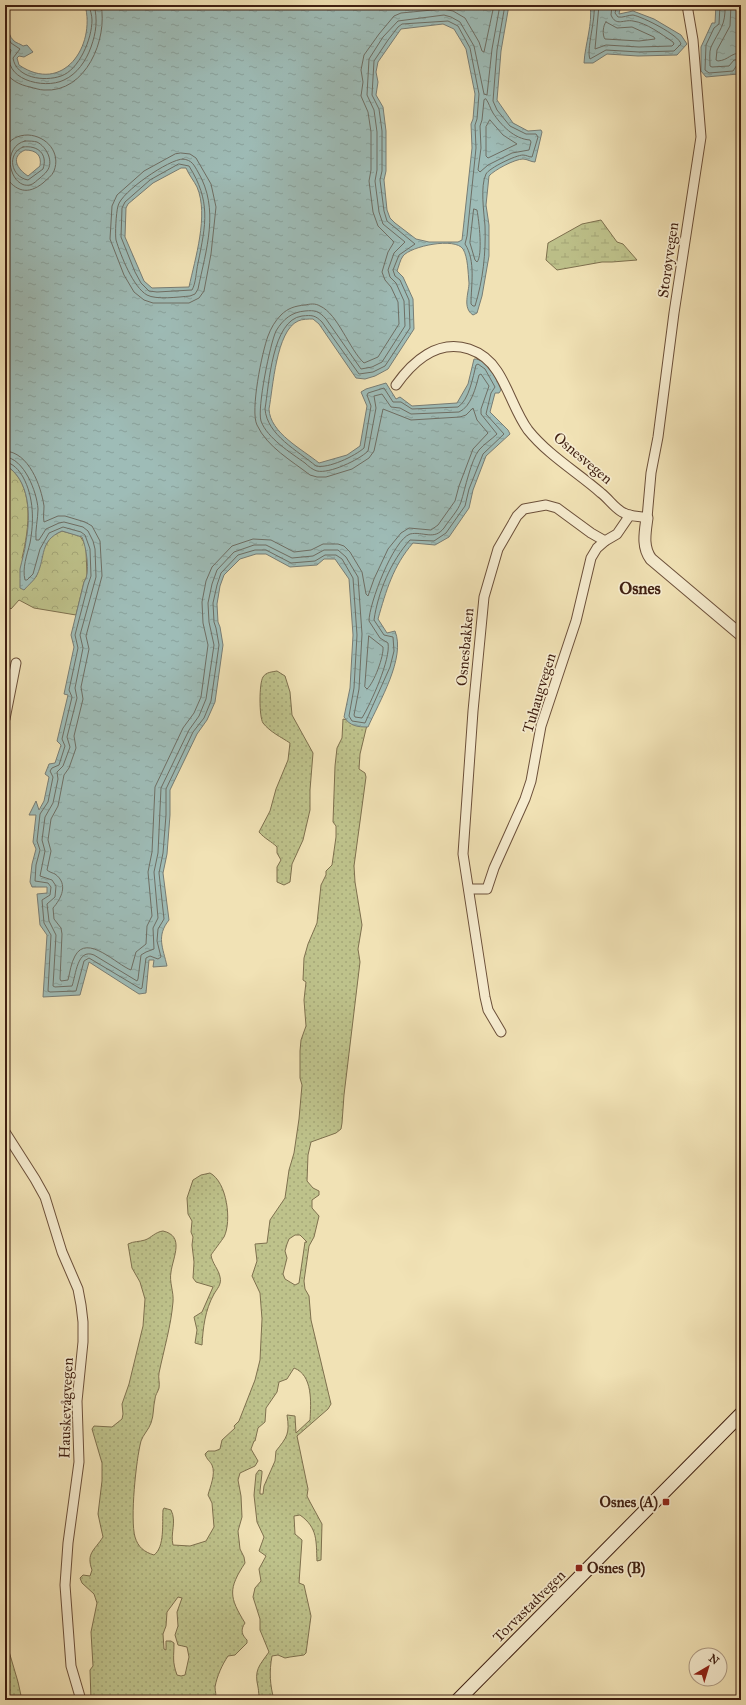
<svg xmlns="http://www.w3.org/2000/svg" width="746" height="1705" font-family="'IM FELL Great Primer',serif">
	<defs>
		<pattern id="grass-dots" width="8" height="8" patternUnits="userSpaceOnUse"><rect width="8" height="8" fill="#bec28b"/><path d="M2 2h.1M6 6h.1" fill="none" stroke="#a4a677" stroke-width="1.8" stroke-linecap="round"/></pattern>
		<pattern id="forest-crowns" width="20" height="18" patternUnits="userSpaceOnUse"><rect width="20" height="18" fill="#bec28b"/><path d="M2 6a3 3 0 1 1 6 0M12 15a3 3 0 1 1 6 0" fill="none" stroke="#a4a677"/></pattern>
		<pattern id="wetland-marsh" width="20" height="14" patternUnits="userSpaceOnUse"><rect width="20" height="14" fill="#bec28b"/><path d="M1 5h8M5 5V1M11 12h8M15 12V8" fill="none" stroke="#a4a677"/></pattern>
		<pattern id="water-ripples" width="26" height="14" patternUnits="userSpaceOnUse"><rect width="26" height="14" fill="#9ebcb7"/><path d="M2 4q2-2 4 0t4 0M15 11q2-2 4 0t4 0" fill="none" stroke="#89a19c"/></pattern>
	</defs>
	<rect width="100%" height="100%" fill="#f1e2b5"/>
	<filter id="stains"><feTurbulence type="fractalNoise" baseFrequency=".005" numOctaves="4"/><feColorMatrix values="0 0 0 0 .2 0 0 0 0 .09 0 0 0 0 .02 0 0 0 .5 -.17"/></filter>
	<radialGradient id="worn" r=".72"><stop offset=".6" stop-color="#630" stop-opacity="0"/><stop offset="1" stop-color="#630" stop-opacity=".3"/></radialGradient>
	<g fill="url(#grass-dots)" stroke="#7e704e" fill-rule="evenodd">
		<path d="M 277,671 L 285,676 L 290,692 L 292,715 L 313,753 L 310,790 L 310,810 L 303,840 L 292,864 L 290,882 L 284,885 L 277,882 L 277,867 L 281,860 L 277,853 L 277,847 C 271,841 265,839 259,832 L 270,811 L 276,789 L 288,760 L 290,743 C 281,737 270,732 263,723 C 259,717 259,683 263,677 C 266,672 272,672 277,671 Z"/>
		<path d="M 343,719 L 367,725 L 360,754 L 359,769 L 365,773 L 366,777 L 354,866 L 355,882 L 362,925 L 358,949 L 360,962 L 344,1095 L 342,1123 L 341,1129 L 336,1133 L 311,1142 L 308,1155 L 307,1181 L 313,1188 L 319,1191 L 319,1195 L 312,1200 L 312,1208 L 319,1216 L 314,1237 L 309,1246 L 304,1281 L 305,1289 L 309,1296 L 311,1320 L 331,1404 L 328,1409 L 297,1436 L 308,1489 L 307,1496 L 310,1502 L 322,1524 L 321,1560 L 317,1561 C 316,1541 318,1528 300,1515 L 294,1516 L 295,1534 L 302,1540 L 299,1583 L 304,1585 L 311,1616 L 306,1653 L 304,1655 L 290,1657 L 285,1658 L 278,1655 L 272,1656 C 269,1672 270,1685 274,1700 L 261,1700 C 258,1695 259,1692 258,1687 C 254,1670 259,1666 269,1652 L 260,1630 L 260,1619 L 253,1597 L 255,1588 L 261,1581 L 259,1569 L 266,1556 L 259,1551 L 264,1537 L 257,1522 L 254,1495 L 256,1474 L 259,1470 L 262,1471 L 262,1473 L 260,1491 L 260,1494 L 263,1494 L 264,1486 L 275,1461 L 276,1451 C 287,1437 290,1434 287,1415 L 295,1416 L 296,1433 L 310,1420 C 311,1403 313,1375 294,1368 L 287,1379 L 279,1382 L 277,1392 L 266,1408 L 265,1422 L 258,1428 L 255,1441 L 254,1441 L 251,1449 L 258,1461 L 255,1466 L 240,1473 L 238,1480 L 241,1496 L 242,1517 L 238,1531 L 240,1549 L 244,1557 L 245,1563 C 228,1589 229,1597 245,1623 C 240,1630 242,1635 247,1640 L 247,1643 L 235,1655 L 228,1656 C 222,1665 217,1676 215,1687 C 215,1692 217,1695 215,1700 L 91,1700 L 90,1670 L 93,1666 L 91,1632 L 97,1603 L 94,1594 L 82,1583 L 80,1578 L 83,1575 L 90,1576 L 92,1570 C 86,1553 94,1551 103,1537 L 98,1514 L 102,1481 L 102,1463 L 92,1429 L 94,1426 L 112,1427 L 122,1419 L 123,1414 L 122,1404 L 129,1384 L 143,1326 L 145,1299 L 140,1282 L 132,1268 L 128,1244 C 134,1241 139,1242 145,1240 C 151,1238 155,1232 163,1231 C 185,1236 173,1257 171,1272 C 169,1282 174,1292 173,1302 C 171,1326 164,1349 159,1373 C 158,1378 160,1383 159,1388 C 158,1392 155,1395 155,1399 C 153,1407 154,1415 151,1423 C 149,1429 143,1435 141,1441 C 136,1460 130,1519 135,1537 C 138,1547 144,1552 154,1555 C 165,1547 162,1523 163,1510 L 164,1508 L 171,1510 C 177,1522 170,1533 173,1545 L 190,1546 L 206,1541 L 214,1527 L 212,1503 L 208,1495 C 210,1487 216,1474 212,1465 C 210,1461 207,1460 205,1454 L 208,1451 L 215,1451 L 220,1449 L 222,1440 L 235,1428 L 234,1426 L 239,1421 L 255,1380 L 260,1360 L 262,1319 L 260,1293 L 252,1276 L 257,1261 L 255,1244 L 267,1243 L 270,1220 L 285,1198 L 289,1170 L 294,1153 L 299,1119 L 302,1085 L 300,1078 L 300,1051 L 301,1040 L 306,1026 L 304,1000 L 306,982 L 303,980 L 304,958 L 308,944 L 317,923 L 321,885 L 326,875 L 326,871 L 332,865 L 336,837 L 336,826 L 333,822 L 335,766 L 337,748 L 342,738 ZM 295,1235 L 300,1235 L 307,1242 L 305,1242 L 299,1283 L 295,1285 L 285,1279 L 283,1274 L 287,1258 L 285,1251 L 287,1244 L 289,1239 ZM 178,1597 L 182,1598 L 177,1612 L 178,1626 L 175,1635 L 178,1645 L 187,1647 L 189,1657 L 185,1675 L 181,1676 L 177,1675 C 172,1661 174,1657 174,1643 L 171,1641 L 166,1641 L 166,1650 L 164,1649 L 163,1634 L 166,1626 L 167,1612 Z"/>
		<path d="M 210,1173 C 227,1182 232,1221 224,1237 C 222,1240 213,1252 211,1255 C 212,1263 219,1270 220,1277 C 222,1284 217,1289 214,1294 C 205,1310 203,1328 202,1345 L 195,1343 L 197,1330 L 194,1317 L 202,1312 L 213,1287 L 196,1282 L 193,1278 L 194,1262 L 192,1245 L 193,1237 L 191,1232 L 192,1221 L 188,1214 L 187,1198 L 193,1180 L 201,1175 Z"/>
		<polygon points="5,1646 8,1648 18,1682 22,1700 5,1700"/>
	</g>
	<path fill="url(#forest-crowns)" stroke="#7e704e" d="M 5,465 C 36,482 29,530 22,558 L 36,577 L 43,550 L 51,536 L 62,531 L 80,536 L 85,544 L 86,550 L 87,576 L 84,582 L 76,615 L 34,608 L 19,600 L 11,609 L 5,604 Z"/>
	<polygon fill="url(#wetland-marsh)" stroke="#7e704e" points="601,220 617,242 623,244 637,260 612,262 602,262 557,270 546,260 548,243 582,224"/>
	<g fill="url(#water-ripples)" stroke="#787d75" fill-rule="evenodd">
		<path d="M 5,5 L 10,5 C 7,15 5,33 14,41 C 16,43 21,44 23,46 L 27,45 L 33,52 L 24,57 L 19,56 L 17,58 L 19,65 C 63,95 96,46 85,5 L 509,5 L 501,51 L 497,100 L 513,123 L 528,131 L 541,130 L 542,132 L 535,162 C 531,162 527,159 523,159 C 515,159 494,170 489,176 L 486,205 L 489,225 L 489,256 L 482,296 L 477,313 L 473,315 C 462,308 469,292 469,283 C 468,273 468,257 463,249 C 455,237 411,246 403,256 C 400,260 399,266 397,271 L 403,277 L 413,299 L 414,329 L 388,369 L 375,376 L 365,379 L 356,378 L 319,324 L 313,319 C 309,319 302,319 298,321 C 276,331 273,388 269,409 C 270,433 302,449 319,463 L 347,455 L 360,446 L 367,406 L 361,392 L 366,389 L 386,383 L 396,399 L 400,397 L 412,406 L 457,403 L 468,384 L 474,359 C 488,359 496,378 501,390 L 499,393 L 495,393 L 490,412 L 508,430 L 510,434 L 486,456 L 473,490 L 469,508 L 449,537 L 435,545 L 413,543 C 393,566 386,591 378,619 L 387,633 L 395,631 C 406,658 379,702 368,727 C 357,727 350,726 344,717 L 350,688 L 353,635 L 349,579 L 335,559 L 324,559 L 317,565 L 290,567 L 266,554 L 256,554 L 240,559 L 224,575 L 220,586 L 217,604 L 218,622 L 220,627 L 223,645 L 215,702 L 207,720 L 197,734 L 170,790 L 170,815 L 167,854 L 163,873 L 169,920 C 156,936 163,948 167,966 L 153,967 L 154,960 L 149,960 L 146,993 L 139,994 L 89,962 L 80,995 L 43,997 L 47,935 L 40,925 L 37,894 L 47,893 L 47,887 L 32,887 L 30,882 L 32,864 L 36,849 L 33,842 L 36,815 L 29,815 L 36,801 L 39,810 L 44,801 L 49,777 L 45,774 L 49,764 L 55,763 L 61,745 L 57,741 L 68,695 L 64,694 L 74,647 L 71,635 L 84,582 C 91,574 86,546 82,537 L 62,531 C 39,541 46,556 37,575 C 34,581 28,585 24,590 L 20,588 C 20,582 20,575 20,569 C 22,560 25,551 26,541 C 31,516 30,479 5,465 ZM 443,24 L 454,29 L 466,49 L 475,94 L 473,119 L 471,124 L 472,148 L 462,240 L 458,242 L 429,242 L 416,239 L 395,223 L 390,218 L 387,210 L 384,180 L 386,171 L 386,131 L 383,107 L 376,95 L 378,82 L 376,72 L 378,62 L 401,29 ZM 25,150 C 36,150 42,155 40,166 L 28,176 C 17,169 10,157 25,150 ZM 181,168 L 186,168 C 189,175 194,181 197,187 C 209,215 195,259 189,287 L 152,288 L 144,281 L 125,237 L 126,208 L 128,204 L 153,183 Z"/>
		<path d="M 590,5 L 621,5 L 619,14 L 633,11 L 654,19 L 681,35 L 687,44 L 677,55 L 638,56 L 607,54 L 593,63 L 584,63 C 585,44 593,24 590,5 Z"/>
		<polygon points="716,5 741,5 741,55 738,74 706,77 701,71 701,47 712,23 715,23"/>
	</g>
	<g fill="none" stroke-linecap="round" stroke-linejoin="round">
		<g stroke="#6e6e64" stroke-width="1">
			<path d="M 594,5 C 596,19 586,50 590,59 L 606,50 L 639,52 L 674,51 L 681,44 C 679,35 643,17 633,15 C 628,15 623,18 618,17 L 615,13 L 617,5"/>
			<path d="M 599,5 L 595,49 L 606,45 L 639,47 L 672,46 L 674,44 L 673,42 C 661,34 647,23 633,21 C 624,19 616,27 611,15 L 612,5"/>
			<polyline points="720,5 719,24 714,28 706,45 705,70 709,73 733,71 737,65 741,64"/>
			<path d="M 725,5 C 726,26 719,30 711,47 C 709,52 710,60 710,66 L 712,67 L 729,66 L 734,60 L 741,59"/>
			<path d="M 731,5 L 730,26 L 717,50 L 716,60 L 718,61 C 729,60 730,53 741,53"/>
			<path d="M 606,22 L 617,28 L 632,27 L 654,37 L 655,39 L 639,41 L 605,39 C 602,35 603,25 606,22 Z"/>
			<path d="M 5,32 L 11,43 L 20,49 L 13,58 C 16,78 44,82 61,76 C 79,70 92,39 92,20 C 92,15 90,10 89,5"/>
			<path d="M 5,44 L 11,50 C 0,79 44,90 64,80 C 77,74 86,61 91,47 C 96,33 98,20 94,5"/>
			<path d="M 5,70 C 9,80 20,85 30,87 C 34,88 40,90 44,90 C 86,93 108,39 101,5"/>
			<path d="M 486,99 C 489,103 490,108 493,113 C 501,125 514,139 530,140 L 531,142 L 529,150 L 512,153 L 488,165 L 480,172 L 478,170 L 481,148 L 480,126 L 482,120 L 484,100 Z"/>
			<polygon points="490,120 503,135 517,144 488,158 486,156 486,127"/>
			<path d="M 25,141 C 29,141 34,141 37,142 C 47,147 54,162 47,171 C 45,174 42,176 40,178 C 37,180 34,184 30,185 C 10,189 0,147 25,141 Z"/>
			<path d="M 23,147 C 38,145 48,154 43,169 L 28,180 C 11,177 6,154 23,147 Z"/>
			<path d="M 5,148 C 10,139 18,135 28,135 C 47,136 61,153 54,171 C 52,176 47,179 43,183 C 28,195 16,192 5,176"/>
			<polygon points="181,153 190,154 196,158 211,184 216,207 211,254 204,291 199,298 189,303 153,303 144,300 134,292 124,275 110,239 112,206 117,195 144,171 175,154"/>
			<path d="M 183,159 C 192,160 194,165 198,172 C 220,209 206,250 198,289 L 195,294 L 190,296 C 179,297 156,300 147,295 C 133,287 121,256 116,240 C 115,234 116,213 118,206 C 121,192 169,159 183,159 Z"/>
			<path d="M 179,164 L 189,166 C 211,201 206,224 198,263 C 196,272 196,283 192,290 L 157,292 L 149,291 L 141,283 L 135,272 L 121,237 L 122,208 L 125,202 L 150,180 Z"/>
			<path d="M 474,209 L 477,210 C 479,221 483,255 477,262 L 475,260 L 470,243 Z"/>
			<path d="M 5,451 C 29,452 41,486 44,506 C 44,511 43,517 44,522 L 58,516 L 65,516 L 85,522 L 92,526 L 100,541 L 102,576 L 86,636 L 89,649 L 81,687 L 83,699 L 74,736 L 76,748 L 69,768 L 64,775 L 58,806 L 51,819 L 48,840 L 51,851 L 47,870 C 49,872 53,873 55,874 C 69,884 61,899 53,908 L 54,919 L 61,928 L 62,934 L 60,979 L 61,981 L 68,980 C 70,972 71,963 75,956 C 87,933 117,965 131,970 L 136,952 L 146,944 L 147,926 L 152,916 L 148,872 L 152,852 L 155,787 L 183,728 L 194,713 L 201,697 L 208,645 L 203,623 L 202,602 L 206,581 L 212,567 L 232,546 L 253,539 L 271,540 L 294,552 L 311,550 L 323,544 L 338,544 L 344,546 L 350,552 L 362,572 L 366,594 L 368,596 L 374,579 L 388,549 L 401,533 L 409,528 L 431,530 L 438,525 L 455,501 L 459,486 L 473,449 L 488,433 L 477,420 L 473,408 L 466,415 L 460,417 L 411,420 L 383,409 L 374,451 L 369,458 L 352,469 L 326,477 L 317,477 L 310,475 C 292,461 267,447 257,425 C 250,411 262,352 268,336 C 271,328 275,321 281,315 C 288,308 295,306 305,305 C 310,304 315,303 320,306 C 338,314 349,349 364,363 L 378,357 L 399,324 L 398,302 L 391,287 L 385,280 L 382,272 L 388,252 L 394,242 L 378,226 L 373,212 L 369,181 L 371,170 L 371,132 L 368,112 L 361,96 L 363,82 L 361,70 L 364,55 L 379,34 L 394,16 L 401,13 L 443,9 L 453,11 L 465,18 L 479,42 L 482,51 L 484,52 L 494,5"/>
			<path d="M 5,457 C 24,458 37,492 38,509 C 38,519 35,530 36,540 L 39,540 L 46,529 L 59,523 L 64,522 L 83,527 L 88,531 L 93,541 L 95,549 L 96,577 L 80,635 L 83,648 L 75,688 L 77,698 L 67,737 L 70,747 L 63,766 L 57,772 L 58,779 L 53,803 L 45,817 L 42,840 L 45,851 L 40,876 L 52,880 L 56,886 L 55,897 L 47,904 L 49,921 L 56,935 L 53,986 L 55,987 L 72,986 C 76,975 77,948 94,955 L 137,981 L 138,979 L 141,955 L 146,952 L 154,949 L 153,928 L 158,918 L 154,872 L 158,853 L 161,788 L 189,730 L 199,716 L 206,699 L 214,645 L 209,622 L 208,603 L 212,584 L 217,570 L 234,552 L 254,545 L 266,545 L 292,558 L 313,556 L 324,550 L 338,550 L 346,557 L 358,577 L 362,634 L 359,689 L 354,715 L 355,717 L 362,718 C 371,703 391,659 388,643 L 380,638 L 369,621 C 369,604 393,540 410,534 C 423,531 434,541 444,528 C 449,520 458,511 461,502 C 465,489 471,460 479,450 C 484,444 492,439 497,434 L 481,414 L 481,409 L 489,386 L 481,374 L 479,375 C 476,387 471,407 459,412 L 411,414 L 400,408 L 391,407 L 382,394 L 374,396 L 376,408 L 368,451 C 359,460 329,474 317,471 C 313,470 308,466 305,463 C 291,453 267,438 261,421 C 257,408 270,344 276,331 C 283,319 292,312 305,311 C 315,310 319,311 326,319 L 361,369 L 372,367 L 382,362 L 405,326 L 404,301 L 396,283 L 390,277 L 388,270 L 394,253 L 405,242 L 383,224 L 379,212 L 375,181 L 377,170 L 377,132 L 374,110 L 367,95 L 369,59 L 383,37 L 398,21 L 444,15 L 451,17 L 460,22 L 474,46 L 484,94 L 487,95 L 492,49 L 500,5"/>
			<path d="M 5,462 C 13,463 19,470 23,477 C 34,497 34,522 30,543 C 27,555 22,568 25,580 L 27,580 L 33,574 L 40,549 L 49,533 L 63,527 L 81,532 L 85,535 L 90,549 L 91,576 L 88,585 L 75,635 L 78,648 L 69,690 L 72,697 L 62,739 L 65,746 L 59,765 L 52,768 L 50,771 L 53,777 L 48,802 L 40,814 L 37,841 L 40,850 L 36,865 L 35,881 L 48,883 L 51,887 L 50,895 L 42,900 L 44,923 L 51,935 L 48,991 L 50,992 L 76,991 L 84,961 L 89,958 L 141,989 L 142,988 L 146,958 L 150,956 L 158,959 L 161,957 L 157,941 L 158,929 L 164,919 L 159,873 L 163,853 L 166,815 L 166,789 L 193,732 L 204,718 L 211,701 L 219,645 L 216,628 L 214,622 L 213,603 L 217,585 L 221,573 L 238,555 L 255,550 L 266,550 L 291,563 L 315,561 L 325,555 L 336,555 L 342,559 L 353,578 L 357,635 L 354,688 L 349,716 L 352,721 L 365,723 L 390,667 L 394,651 L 393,637 L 384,635 L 374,620 C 378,592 391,561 410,540 L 434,541 L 446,533 L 465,506 L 469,489 L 483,454 L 504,434 L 486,414 L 491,393 L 495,387 L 485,369 L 478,364 L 476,365 C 473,377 469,400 458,407 L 412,409 L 401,402 L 393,402 L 384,388 L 368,393 L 367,395 L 371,406 L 364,448 C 355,456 328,469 316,466 C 298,451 267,435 265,409 C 269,385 272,320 302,316 C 312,315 315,315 322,322 L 359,374 L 373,372 L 385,366 L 410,328 L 409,300 L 400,280 L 395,276 L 393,270 L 399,255 L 415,244 L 387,221 L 384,211 L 380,180 L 382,171 L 382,131 L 379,109 L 372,95 L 374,61 L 388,40 L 398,27 L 402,24 L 448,21 L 458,26 L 470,48 L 479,94 L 477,119 L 475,125 L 476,148 L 467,236 L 465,244 C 476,261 471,285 471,304 L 473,306 L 475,306 C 483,280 486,253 485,226 C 484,213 480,186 486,174 C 489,168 516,155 523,155 C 526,155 529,157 532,157 L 538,137 L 536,134 L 526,134 L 510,126 L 497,110 L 493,101 L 497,50 L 505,5"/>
			<path d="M 369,636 L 383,647 C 384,656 374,683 367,689 L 365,687 Z"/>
		</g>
		<defs>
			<g id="minor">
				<path d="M 396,385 C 413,361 438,339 469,349 C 481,353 490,360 497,371 C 509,389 515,412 528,430 C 548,455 577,472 601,493 C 609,499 615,509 624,513 C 631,517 640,516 647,518 L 651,473 L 658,437 L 674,313 L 701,137 L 693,40 L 687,5"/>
				<polyline points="5,719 16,663"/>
				<polyline points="469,889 487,889 494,868 525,799 531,781 541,726 576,621 591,558 597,548 605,541 617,534 630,515"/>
				<polyline points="501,1032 488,1010 485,997 463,854 473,711 484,597 498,549 517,516 524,509 546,505 557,508 591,533 605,541"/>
				<polyline points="5,1132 35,1179 45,1197 62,1252 78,1289 81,1305 83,1322 83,1342 77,1401 79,1462 68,1543 65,1585 71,1666 81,1700"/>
			</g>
			<path id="tertiary" d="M 647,518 C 645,533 642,547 651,559 L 741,635"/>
			<polyline id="secondary" points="458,1700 741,1414"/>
		</defs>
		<use href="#minor" stroke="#6c503a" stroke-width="11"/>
		<use href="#tertiary" stroke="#6c503a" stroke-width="13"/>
		<use href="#secondary" stroke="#3f1f11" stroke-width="15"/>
		<use href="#minor" stroke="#f6eccf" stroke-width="9"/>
		<use href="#tertiary" stroke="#f6eccf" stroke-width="11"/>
		<use href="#secondary" stroke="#f6eccf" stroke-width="13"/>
	</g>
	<g fill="#8f2418" stroke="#f6eccf" stroke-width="1.5">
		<rect x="662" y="1498" width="8" height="8" rx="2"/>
		<rect x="575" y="1564" width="8" height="8" rx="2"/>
	</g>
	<g text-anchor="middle" stroke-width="3.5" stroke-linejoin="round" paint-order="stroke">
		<g font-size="15" fill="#3f1f11" stroke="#f6eccf">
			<text transform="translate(668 260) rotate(-82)" y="5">Storøyvegen</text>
			<text transform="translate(583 458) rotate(40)" y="5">Osnesvegen</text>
			<text transform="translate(465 647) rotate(-85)" y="5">Osnesbakken</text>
			<text transform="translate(539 693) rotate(-73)" y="5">Tuhaugvegen</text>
			<text transform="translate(66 1408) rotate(-88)" y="5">Hauskevågvegen</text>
			<text transform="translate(529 1606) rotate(-45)" y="5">Torvastadvegen</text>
		</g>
		<g font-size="15" font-weight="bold" fill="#3f1f11" stroke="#f6eccf" text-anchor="end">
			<text x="658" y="1507">Osnes (A)</text>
			<text x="587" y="1573" text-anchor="start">Osnes (B)</text>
		</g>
		<g font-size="17" font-weight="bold" fill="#3f1f11" stroke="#f6eccf">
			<text x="640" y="594">Osnes</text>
		</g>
	</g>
	<rect width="746" height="1705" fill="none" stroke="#f1e2b5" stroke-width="20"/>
	<rect x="6" y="6" width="734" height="1693" fill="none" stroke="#3f1f11" stroke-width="2"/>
	<rect x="10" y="10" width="726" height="1685" fill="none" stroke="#3f1f11"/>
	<g transform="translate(708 1667) rotate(38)"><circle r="19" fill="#f6eccf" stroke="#ad9a83"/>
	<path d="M0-3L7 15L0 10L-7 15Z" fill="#8f2418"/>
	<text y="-6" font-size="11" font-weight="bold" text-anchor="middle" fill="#3f1f11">N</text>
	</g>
	<rect width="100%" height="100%" filter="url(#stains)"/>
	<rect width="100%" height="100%" fill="url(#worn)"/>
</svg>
